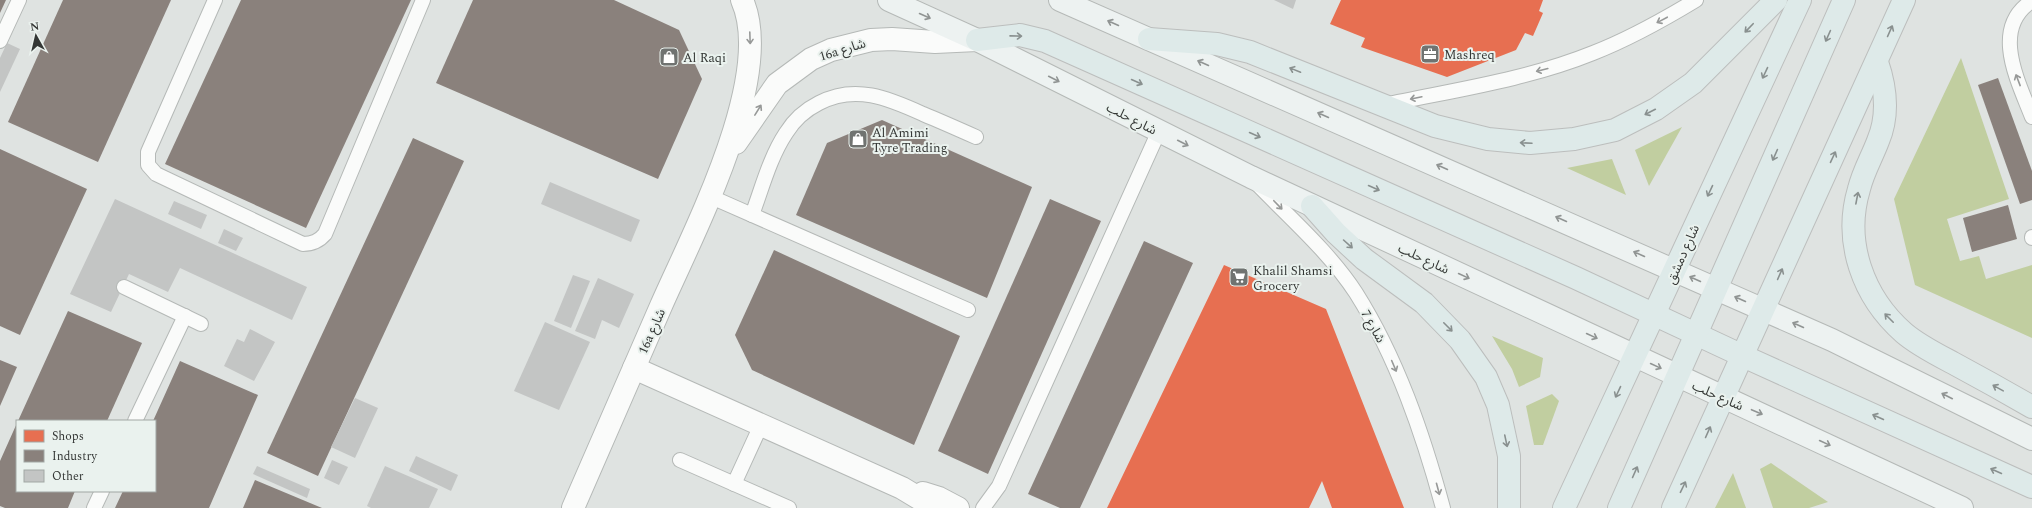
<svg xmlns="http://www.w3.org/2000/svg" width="2032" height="508" font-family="Spectral,'Noto Sans Arabic',serif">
	<rect width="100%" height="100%" fill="#dfe3e1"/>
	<g fill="#c1cea0">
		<polygon points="1961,58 2009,199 1947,219 1960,261 1979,256 1986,279 2032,265 2032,338 1915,285 1894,199"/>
		<polygon points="1682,127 1649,186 1635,150"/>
		<polygon points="1612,159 1626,195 1567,168"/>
		<polygon points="1492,336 1543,358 1540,377 1519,387 1512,369"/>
		<polygon points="1552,394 1559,401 1543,445 1534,445 1526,406"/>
		<polygon points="1771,463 1828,502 1809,508 1773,508 1760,469"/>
		<polygon points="1733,473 1746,508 1715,508"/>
	</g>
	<g fill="#e76f51">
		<polygon points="1341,0 1543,0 1539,11 1543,13 1533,36 1525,33 1516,50 1447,77 1361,47 1365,38 1330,24"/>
		<polygon points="1224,265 1326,309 1404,508 1332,508 1322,481 1309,508 1107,508"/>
	</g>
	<g fill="#8a817c">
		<polygon points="0,0 6,0 0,13"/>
		<polygon points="63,0 171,0 98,162 8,122"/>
		<polygon points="241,0 411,0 306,228 165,164"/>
		<polygon points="473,0 614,0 679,30 702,79 658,179 436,83"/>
		<polygon points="1998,78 2032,171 2032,200 2020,204 1978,85"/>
		<polygon points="882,120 1032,187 987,298 796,215 827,143"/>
		<polygon points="413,138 464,161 318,476 267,453"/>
		<polygon points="0,149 87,189 20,335 0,326"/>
		<polygon points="1050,199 1101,221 988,474 938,451"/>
		<polygon points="2008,205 2017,239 1972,252 1963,218"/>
		<polygon points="1144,241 1193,263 1080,508 1060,508 1028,494"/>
		<polygon points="774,250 960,336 914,445 752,370 735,335"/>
		<polygon points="68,311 142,343 107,421 18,421"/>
		<polygon points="0,360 17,367 0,406"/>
		<polygon points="180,361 258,395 209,508 115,508 123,491 155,491 155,421 153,421"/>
		<polygon points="17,423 17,491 75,491 68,508 5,508 0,506 0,461"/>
		<polygon points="255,480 322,508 243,508"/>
	</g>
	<g fill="#c3c5c4">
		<polygon points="1274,0 1296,0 1293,9"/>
		<polygon points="7,43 20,49 0,92 0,58"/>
		<polygon points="550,182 640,220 631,242 541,204"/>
		<polygon points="115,199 307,287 292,320 180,268 168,292 129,274 111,312 70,294"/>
		<polygon points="174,201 207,215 201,229 168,214"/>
		<polygon points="224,229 243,238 236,251 218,243"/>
		<polygon points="573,275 590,281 571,328 554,321"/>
		<polygon points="598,278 634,294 619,328 602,320 595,339 575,331"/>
		<polygon points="545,322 590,342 559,410 514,391"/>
		<polygon points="250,329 275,342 254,381 224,366 237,339 244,342"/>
		<polygon points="355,398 378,408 355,458 331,447"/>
		<polygon points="416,456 458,475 451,491 409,471"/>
		<polygon points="332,460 348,467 339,485 324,478"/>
		<polygon points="257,466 310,489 307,498 253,474"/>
		<polygon points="385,466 438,489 429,508 371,508 367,506"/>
	</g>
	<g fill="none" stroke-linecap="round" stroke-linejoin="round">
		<defs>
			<g id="lane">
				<path d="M 215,0 L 148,152 L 148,165 L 156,174 L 303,244 C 313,244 319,241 325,234 L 423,0"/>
				<path d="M 2032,1 C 1990,28 2018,81 2032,117"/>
				<polyline points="0,41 19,0"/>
				<path d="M 1384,105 C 1454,90 1526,80 1593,53 C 1629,39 1663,20 1696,0"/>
				<path d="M 1258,185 C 1290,218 1330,253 1356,293 C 1397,358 1423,434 1443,508"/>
				<polyline points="709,196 968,310"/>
				<path d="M 752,215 C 762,188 770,157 786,133 C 794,120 805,110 819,103 C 855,84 888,98 923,114 C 940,121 958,129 976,137"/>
				<polyline points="2032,237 2032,238"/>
				<polyline points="124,287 201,324"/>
				<polyline points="135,421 185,316"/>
				<polyline points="680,460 789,508"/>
				<polyline points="734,484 761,425"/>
				<polyline points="94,508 102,491"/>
				<polyline points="983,508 999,486 1159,131"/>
			</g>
			<g id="street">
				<polyline points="736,143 777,84 811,59 831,50 871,40 892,39 935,42 977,40"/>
				<polyline points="634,368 902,488 935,508"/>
				<polyline points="923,493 939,498 958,508"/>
				<path d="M 573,508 C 602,440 632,373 661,306 C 693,233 776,76 742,0"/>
			</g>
			<g id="secondary">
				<polyline points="889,0 977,40 1251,177 1962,508"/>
				<polyline points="1060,0 1832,340 2032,439"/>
			</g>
			<g id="primary">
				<polyline points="1149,39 1217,44 1250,52 1435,126 1488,139 1530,143 1574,139 1615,130 1656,109 1693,83 1776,0"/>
				<polyline points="977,40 1020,35 1045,41 1576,278 1743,356 2032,487"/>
				<path d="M 1877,62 C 1886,88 1889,115 1878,141 C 1872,157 1863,172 1859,189 C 1843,242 1863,297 1904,333 C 1918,345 1936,354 1953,363 C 1979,377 2006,392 2032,407"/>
				<polyline points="1312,206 1336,233 1364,259 1424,303 1460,340 1486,377 1498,405 1509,456 1509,508"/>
				<polyline points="1564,508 1800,0"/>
				<polyline points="1619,508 1844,0"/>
				<polyline points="1673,508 1904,0"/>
			</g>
		</defs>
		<use href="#lane" stroke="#b5b9b7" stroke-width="16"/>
		<use href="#street" stroke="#b5b9b7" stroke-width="24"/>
		<use href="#secondary" stroke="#b5b9b7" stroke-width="24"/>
		<use href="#primary" stroke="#bcbebd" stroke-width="24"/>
		<use href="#lane" stroke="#fafbfa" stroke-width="14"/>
		<use href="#street" stroke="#fafbfa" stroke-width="22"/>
		<use href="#secondary" stroke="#edf2f1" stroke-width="22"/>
		<use href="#primary" stroke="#deeae9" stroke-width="22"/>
	</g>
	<defs><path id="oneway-shaft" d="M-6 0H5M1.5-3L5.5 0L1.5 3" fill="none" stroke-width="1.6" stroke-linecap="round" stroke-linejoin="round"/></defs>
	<g stroke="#909493">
		<use href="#oneway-shaft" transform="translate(925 16) rotate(24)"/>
		<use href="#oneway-shaft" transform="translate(1113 23) rotate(-156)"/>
		<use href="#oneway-shaft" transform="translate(1203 63) rotate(-156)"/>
		<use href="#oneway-shaft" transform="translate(1054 79) rotate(27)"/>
		<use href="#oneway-shaft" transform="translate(1323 115) rotate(-156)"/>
		<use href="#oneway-shaft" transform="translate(1183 143) rotate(27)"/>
		<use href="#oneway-shaft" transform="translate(1442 167) rotate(-156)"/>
		<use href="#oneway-shaft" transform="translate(1561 219) rotate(-156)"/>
		<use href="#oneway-shaft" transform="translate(1639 254) rotate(-156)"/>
		<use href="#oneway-shaft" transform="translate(1464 276) rotate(25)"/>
		<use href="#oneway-shaft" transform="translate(1695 279) rotate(-156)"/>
		<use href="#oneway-shaft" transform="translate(1740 299) rotate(-156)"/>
		<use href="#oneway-shaft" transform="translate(1798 325) rotate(-156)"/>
		<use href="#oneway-shaft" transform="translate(1592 336) rotate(25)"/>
		<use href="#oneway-shaft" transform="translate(1656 366) rotate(25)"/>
		<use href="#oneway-shaft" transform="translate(1947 396) rotate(-153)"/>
		<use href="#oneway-shaft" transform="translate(1757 412) rotate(23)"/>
		<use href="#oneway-shaft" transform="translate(1825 443) rotate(25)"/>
	</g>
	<g stroke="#979998">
		<use href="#oneway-shaft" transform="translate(1662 20) rotate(152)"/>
		<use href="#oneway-shaft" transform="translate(750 38) rotate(88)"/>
		<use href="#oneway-shaft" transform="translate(1542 70) rotate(166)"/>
		<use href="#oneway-shaft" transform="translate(2018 80) rotate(-111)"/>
		<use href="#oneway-shaft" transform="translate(1416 98) rotate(168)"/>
		<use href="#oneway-shaft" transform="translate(758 110) rotate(-58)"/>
		<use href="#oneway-shaft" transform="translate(1278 205) rotate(46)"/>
		<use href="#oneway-shaft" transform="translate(1394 366) rotate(67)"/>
		<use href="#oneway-shaft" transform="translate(1438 489) rotate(75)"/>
	</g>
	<g stroke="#89908f">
		<use href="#oneway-shaft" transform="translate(1749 28) rotate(134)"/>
		<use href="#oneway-shaft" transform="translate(1890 31) rotate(-66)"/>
		<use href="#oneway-shaft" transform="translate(1016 36) rotate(1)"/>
		<use href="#oneway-shaft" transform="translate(1828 36) rotate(114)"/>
		<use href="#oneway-shaft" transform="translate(1295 70) rotate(-158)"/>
		<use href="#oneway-shaft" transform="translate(1765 73) rotate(115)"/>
		<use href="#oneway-shaft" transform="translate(1137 82) rotate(24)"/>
		<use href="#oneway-shaft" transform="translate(1650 112) rotate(153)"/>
		<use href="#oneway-shaft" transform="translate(1255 135) rotate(24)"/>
		<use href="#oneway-shaft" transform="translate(1526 143) rotate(-177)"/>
		<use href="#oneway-shaft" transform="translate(1775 155) rotate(114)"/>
		<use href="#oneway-shaft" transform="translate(1833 157) rotate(-65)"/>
		<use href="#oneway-shaft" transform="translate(1374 188) rotate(24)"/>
		<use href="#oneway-shaft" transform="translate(1710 191) rotate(115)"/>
		<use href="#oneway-shaft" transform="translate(1857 198) rotate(-79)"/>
		<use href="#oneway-shaft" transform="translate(1348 244) rotate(42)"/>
		<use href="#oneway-shaft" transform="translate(1780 274) rotate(-66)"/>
		<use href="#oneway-shaft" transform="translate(1889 318) rotate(-135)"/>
		<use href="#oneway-shaft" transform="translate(1448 327) rotate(45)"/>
		<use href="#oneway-shaft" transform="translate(1998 388) rotate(-151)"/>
		<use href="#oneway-shaft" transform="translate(1618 392) rotate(115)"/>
		<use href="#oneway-shaft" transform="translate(1878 417) rotate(-156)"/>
		<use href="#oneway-shaft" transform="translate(1708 432) rotate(-66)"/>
		<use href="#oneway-shaft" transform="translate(1506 441) rotate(78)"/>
		<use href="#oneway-shaft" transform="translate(1996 471) rotate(-156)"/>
		<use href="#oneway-shaft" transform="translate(1635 472) rotate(-66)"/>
		<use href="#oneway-shaft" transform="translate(1683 487) rotate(-64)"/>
	</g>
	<defs>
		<symbol id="office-square" viewBox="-11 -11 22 22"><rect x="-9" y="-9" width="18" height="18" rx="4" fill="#707371" stroke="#eaf2ee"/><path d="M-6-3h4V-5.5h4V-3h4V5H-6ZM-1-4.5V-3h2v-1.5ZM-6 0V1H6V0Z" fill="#fff"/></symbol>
		<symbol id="shop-square" viewBox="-11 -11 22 22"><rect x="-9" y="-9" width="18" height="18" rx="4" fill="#707371" stroke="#eaf2ee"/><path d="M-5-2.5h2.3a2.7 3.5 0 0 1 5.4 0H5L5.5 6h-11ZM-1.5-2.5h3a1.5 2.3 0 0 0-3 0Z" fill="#fff"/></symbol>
		<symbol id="supermarket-square" viewBox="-11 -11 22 22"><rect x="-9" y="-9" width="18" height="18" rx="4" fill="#707371" stroke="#eaf2ee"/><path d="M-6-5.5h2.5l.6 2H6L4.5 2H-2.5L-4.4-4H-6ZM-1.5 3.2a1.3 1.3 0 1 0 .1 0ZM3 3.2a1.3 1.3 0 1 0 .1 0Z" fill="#fff"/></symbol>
	</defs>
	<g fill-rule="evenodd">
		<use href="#office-square" x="1419" y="43" width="22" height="22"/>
		<use href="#shop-square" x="658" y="46" width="22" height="22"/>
		<use href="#shop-square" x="847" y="128" width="22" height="22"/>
		<use href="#supermarket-square" x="1228" y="266" width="22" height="22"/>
	</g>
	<g text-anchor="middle" stroke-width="4" stroke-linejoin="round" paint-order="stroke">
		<g font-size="13" fill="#343735" stroke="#eaf2ee">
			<text transform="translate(842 49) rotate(-17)" y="5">16a شارع</text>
			<text transform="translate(1132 118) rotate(27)" y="5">شارع حلب</text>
			<text transform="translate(1682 254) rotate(-66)" y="5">شارع دمشق</text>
			<text transform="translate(1424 258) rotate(25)" y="5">شارع حلب</text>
			<text transform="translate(1374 326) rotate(61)" y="5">شارع 7</text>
			<text transform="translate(651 331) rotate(-66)" y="5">16a شارع</text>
			<text transform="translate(1718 395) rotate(24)" y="5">شارع حلب</text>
		</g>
		<g font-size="13" fill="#343735" stroke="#eaf2ee" text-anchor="start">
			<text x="1444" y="59">Mashreq</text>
			<text x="683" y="62">Al Raqi</text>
			<text x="872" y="137">Al Amimi<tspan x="872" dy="15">Tyre Trading</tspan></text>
			<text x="1253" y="275">Khalil Shamsi<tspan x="1253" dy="15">Grocery</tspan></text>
		</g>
	</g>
	<rect x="16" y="420" width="140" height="72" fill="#eaf2ee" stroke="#a1a7a4"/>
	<rect x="24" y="430" width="20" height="12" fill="#e76f51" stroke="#a1a7a4"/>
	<text x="52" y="440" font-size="12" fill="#343735">Shops</text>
	<rect x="24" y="450" width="20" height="12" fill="#8a817c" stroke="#a1a7a4"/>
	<text x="52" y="460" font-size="12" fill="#343735">Industry</text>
	<rect x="24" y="470" width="20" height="12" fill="#c3c5c4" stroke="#a1a7a4"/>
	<text x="52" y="480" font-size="12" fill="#343735">Other</text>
	<g transform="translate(36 36) rotate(352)" stroke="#eaf2ee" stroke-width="3" paint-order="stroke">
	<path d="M0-3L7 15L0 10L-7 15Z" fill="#343735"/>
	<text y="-6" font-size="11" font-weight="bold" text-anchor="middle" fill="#343735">N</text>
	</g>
</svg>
